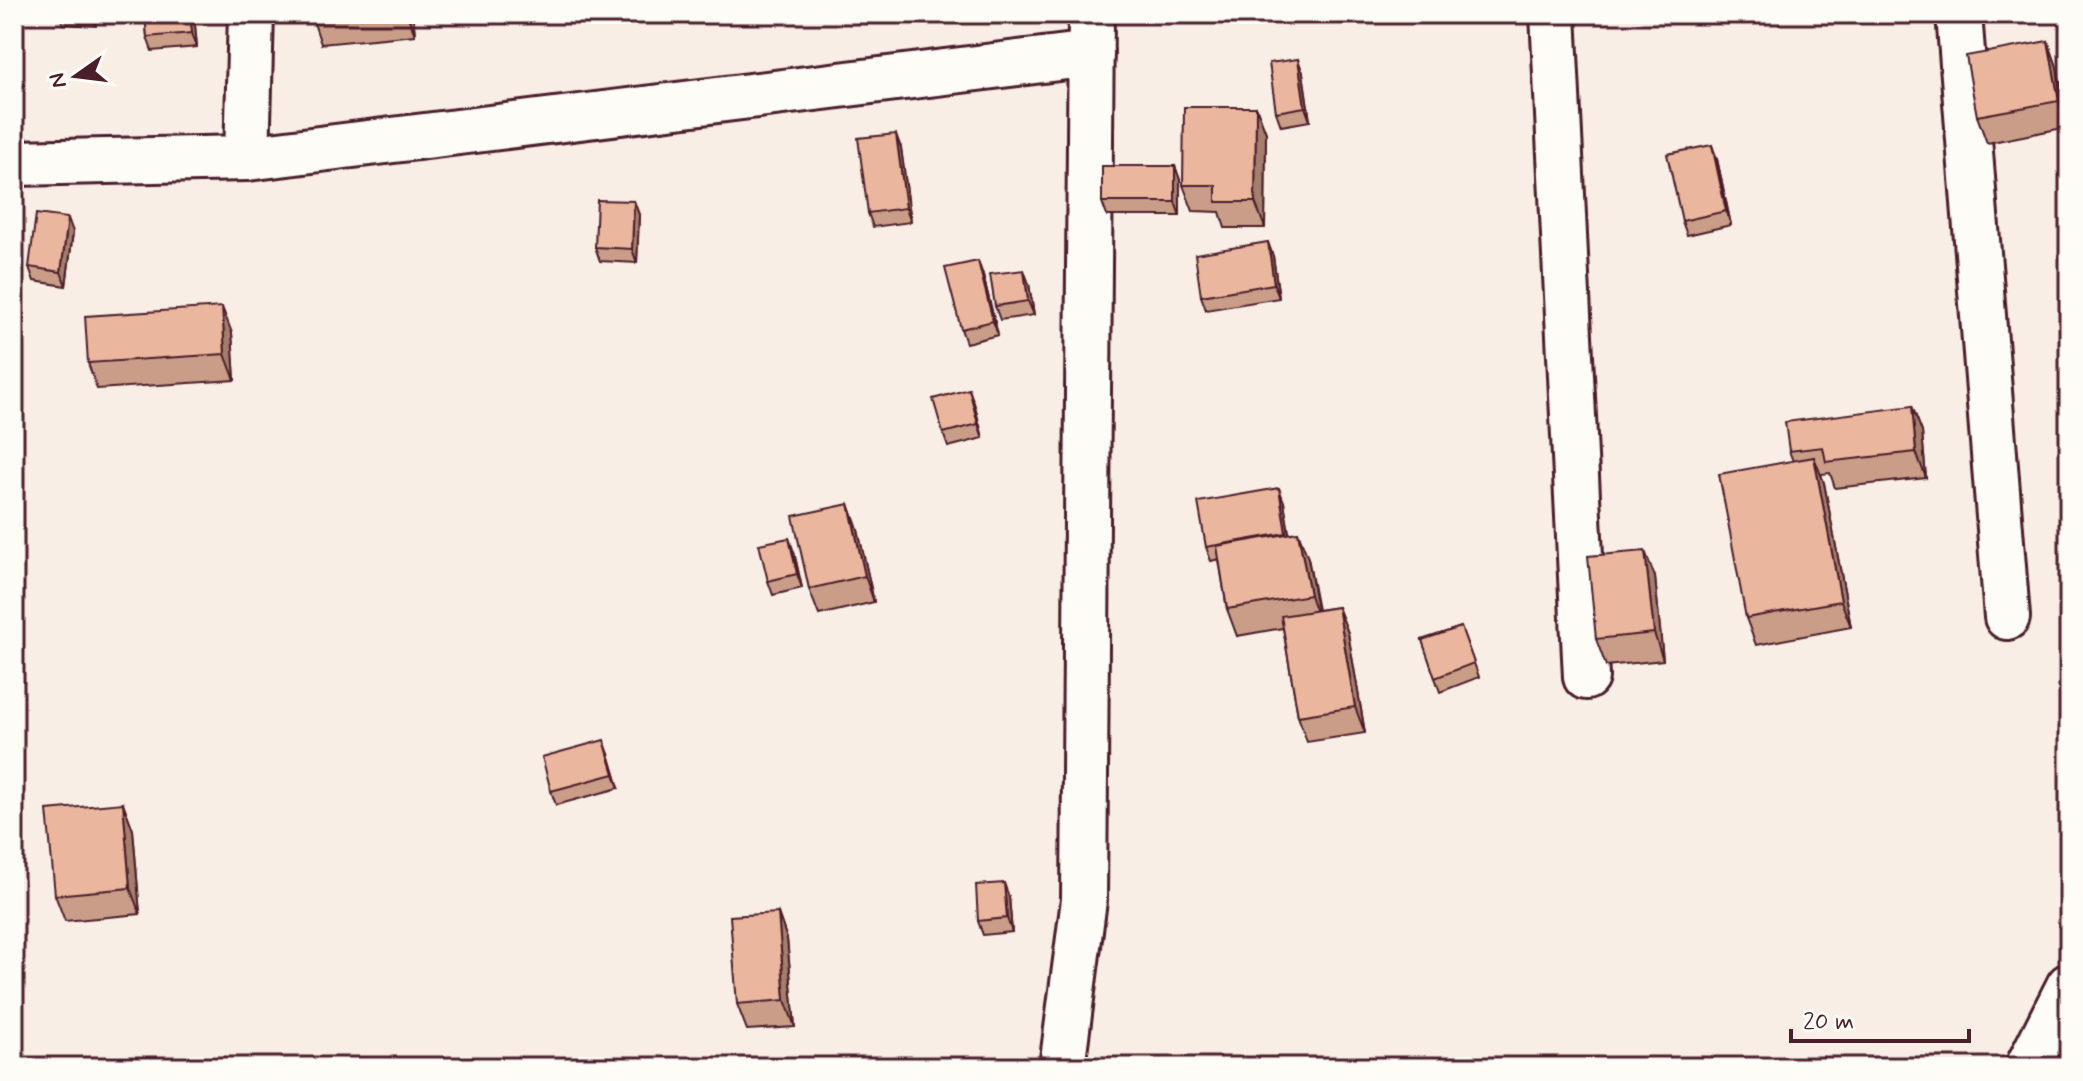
<svg xmlns="http://www.w3.org/2000/svg" width="2083" height="1081" font-family="Mynerve,sans-serif">
	<rect width="100%" height="100%" fill="#f9eee5"/>
	<filter id="ink" filterUnits="userSpaceOnUse"><feTurbulence type="fractalNoise" baseFrequency=".0125" numOctaves="2"/><feDisplacementMap in="SourceGraphic" scale="16" xChannelSelector="R" yChannelSelector="G"/><feConvolveMatrix kernelMatrix="1 2 1 2 8 2 1 2 1" color-interpolation-filters="sRGB"/></filter>
	<g filter="url(#ink)">
		<g fill="none" stroke-linecap="round" stroke-linejoin="round">
			<defs>
				<g id="minor">
					<polyline points="1553,14 1586,677"/>
					<polyline points="1959,14 2007,617"/>
					<polyline points="247,158 251,14"/>
					<polyline points="14,163 247,158 1091,54"/>
					<polyline points="1062,1067 1084,900 1091,14"/>
					<polyline points="2028,1067 2069,986"/>
				</g>
			</defs>
			<use href="#minor" stroke="#4a1f2b" stroke-width="50"/>
			<use href="#minor" stroke="#fdfcf7" stroke-width="44"/>
		</g>
		<g fill="#c99d87" stroke="#4a1f2b" stroke-width="2">
			<polygon points="59,14 96,14 96,26 63,24"/>
			<polygon points="145,14 194,14 197,47 152,51 147,37"/>
			<polygon points="311,14 413,14 415,35 321,44"/>
			<polygon points="2048,41 2057,67 2068,127 1987,143 1977,116"/>
			<polygon points="1303,73 1310,121 1281,126 1276,112"/>
			<polygon points="1256,107 1266,133 1265,228 1225,228 1220,212 1193,211 1183,185"/>
			<polygon points="901,148 911,222 873,227 868,213"/>
			<polygon points="1717,159 1731,225 1687,235 1682,221"/>
			<polygon points="1175,166 1180,180 1180,216 1107,216 1102,202"/>
			<polygon points="634,201 639,215 637,263 600,261 595,247"/>
			<polygon points="73,232 66,286 34,281 29,267"/>
			<polygon points="1273,256 1279,298 1206,310 1201,296"/>
			<polygon points="14,263 16,263 25,289 23,351 14,350"/>
			<polygon points="983,275 998,335 966,343 961,329"/>
			<polygon points="1029,284 1034,315 1000,320 995,306"/>
			<polygon points="232,333 235,380 97,389 88,363"/>
			<polygon points="974,403 983,438 948,447 943,433"/>
			<polygon points="1912,406 1922,432 1926,478 1835,488 1830,473 1821,474 1824,483 1851,627 1756,645 1746,618 1793,461 1789,451"/>
			<polygon points="1284,502 1289,533 1308,558 1318,610 1338,607 1348,633 1365,733 1307,742 1298,716 1283,628 1237,636 1227,609 1219,559 1211,561 1206,547"/>
			<polygon points="849,504 858,530 874,602 819,615 809,589"/>
			<polygon points="794,552 802,588 773,595 768,581"/>
			<polygon points="1655,577 1663,660 1606,666 1596,639"/>
			<polygon points="1461,627 1479,677 1440,692 1422,640"/>
			<polygon points="609,754 619,788 556,805 551,791"/>
			<polygon points="123,803 133,830 140,914 65,921 55,895"/>
			<polygon points="1009,897 1012,932 983,935 978,921"/>
			<polygon points="778,913 787,939 795,1027 747,1030 737,1004"/>
		</g>
		<g fill="#a47f6e" stroke="#4a1f2b" stroke-width="2">
			<polygon points="91,14 96,14 96,26"/>
			<polygon points="190,14 194,14 197,47 192,33"/>
			<polygon points="407,14 413,14 415,35"/>
			<polygon points="2048,41 2057,67 2068,127 2059,101"/>
			<polygon points="1298,59 1303,73 1310,121 1305,107"/>
			<polygon points="1256,107 1266,133 1265,228 1255,202"/>
			<polygon points="896,134 901,148 911,222 906,208"/>
			<polygon points="1712,145 1717,159 1731,225 1726,211"/>
			<polygon points="1175,166 1180,180 1180,216 1175,202"/>
			<polygon points="634,201 639,215 637,263 632,249"/>
			<polygon points="68,218 73,232 66,286 61,272"/>
			<polygon points="1268,242 1273,256 1279,298 1274,284"/>
			<polygon points="978,261 983,275 998,335 993,321"/>
			<polygon points="16,263 25,289 23,351 14,327"/>
			<polygon points="1024,270 1029,284 1034,315 1028,301"/>
			<polygon points="222,307 232,333 235,380 225,354"/>
			<polygon points="969,389 974,403 983,438 978,424"/>
			<polygon points="1912,406 1922,432 1926,478 1916,452"/>
			<polygon points="1814,457 1824,483 1851,627 1841,601"/>
			<polygon points="1279,488 1284,502 1291,547 1286,533"/>
			<polygon points="849,504 858,530 874,602 865,576"/>
			<polygon points="1298,532 1308,558 1319,621 1310,595"/>
			<polygon points="789,538 794,552 802,588 797,574"/>
			<polygon points="1645,551 1655,577 1663,660 1654,633"/>
			<polygon points="1338,607 1348,633 1365,733 1355,707"/>
			<polygon points="604,740 609,754 619,788 614,774"/>
			<polygon points="123,803 133,830 140,914 130,888"/>
			<polygon points="1004,883 1009,897 1012,932 1007,918"/>
			<polygon points="778,913 787,939 795,1027 785,1000"/>
		</g>
		<g fill="#eab69d" stroke="#4a1f2b" stroke-width="2">
			<polygon points="145,14 190,14 192,33 147,37"/>
			<polygon points="311,14 349,14 311,17"/>
			<polygon points="2048,41 2059,101 1977,116 1966,56"/>
			<polygon points="1298,59 1305,107 1276,112 1269,63"/>
			<polygon points="1184,107 1256,107 1255,202 1216,202 1216,185 1183,185"/>
			<polygon points="896,134 906,208 868,213 858,138"/>
			<polygon points="1712,145 1726,211 1682,221 1667,154"/>
			<rect x="1102" y="166" width="73" height="36"/>
			<polygon points="597,200 634,201 632,249 595,247"/>
			<polygon points="36,214 68,218 61,272 29,267"/>
			<polygon points="1268,242 1274,284 1201,296 1195,254"/>
			<polygon points="978,261 993,321 961,329 945,268"/>
			<polygon points="14,263 16,263 14,305"/>
			<polygon points="1024,270 1028,301 995,306 990,274"/>
			<polygon points="222,307 225,354 88,363 85,316"/>
			<polygon points="969,389 978,424 943,433 933,399"/>
			<polygon points="1912,406 1916,452 1826,462 1823,447 1789,451 1785,422"/>
			<polygon points="1814,457 1841,601 1746,618 1719,474"/>
			<polygon points="1279,488 1286,533 1206,547 1198,502"/>
			<polygon points="849,504 865,576 809,589 793,516"/>
			<polygon points="1298,532 1310,595 1227,609 1217,546"/>
			<polygon points="789,538 797,574 768,581 759,544"/>
			<polygon points="1645,551 1654,633 1596,639 1588,556"/>
			<polygon points="1338,607 1355,707 1298,716 1281,616"/>
			<polygon points="1461,627 1474,663 1435,678 1422,640"/>
			<polygon points="604,740 614,774 551,791 542,757"/>
			<polygon points="123,803 130,888 55,895 47,810"/>
			<polygon points="1004,883 1007,918 978,921 976,885"/>
			<polygon points="778,913 785,1000 737,1004 730,916"/>
		</g>
	</g>
	<rect width="2083" height="1081" fill="none" stroke="#fdfcf7" stroke-width="48"/>
	<rect x="24" y="24" width="2035" height="1033" fill="none" stroke="#4a1f2b" stroke-width="3" filter="url(#ink)"/>
	<g transform="translate(76 76) rotate(256)" stroke="#fdfcf7" stroke-width="6" paint-order="stroke">
	<path d="M0-6L14 30L0 20L-14 30Z" fill="#4a1f2b"/>
	<text y="-12" font-size="22" font-weight="bold" text-anchor="middle" fill="#4a1f2b">N</text>
	</g>
	<path d="M1791 1029v12h178v-12" fill="none" stroke="#4a1f2b" stroke-width="4"/>
	<text x="1803" y="1029" font-size="24" fill="#4a1f2b" stroke="#fdfcf7" stroke-width="6" paint-order="stroke">20 m</text>
</svg>
